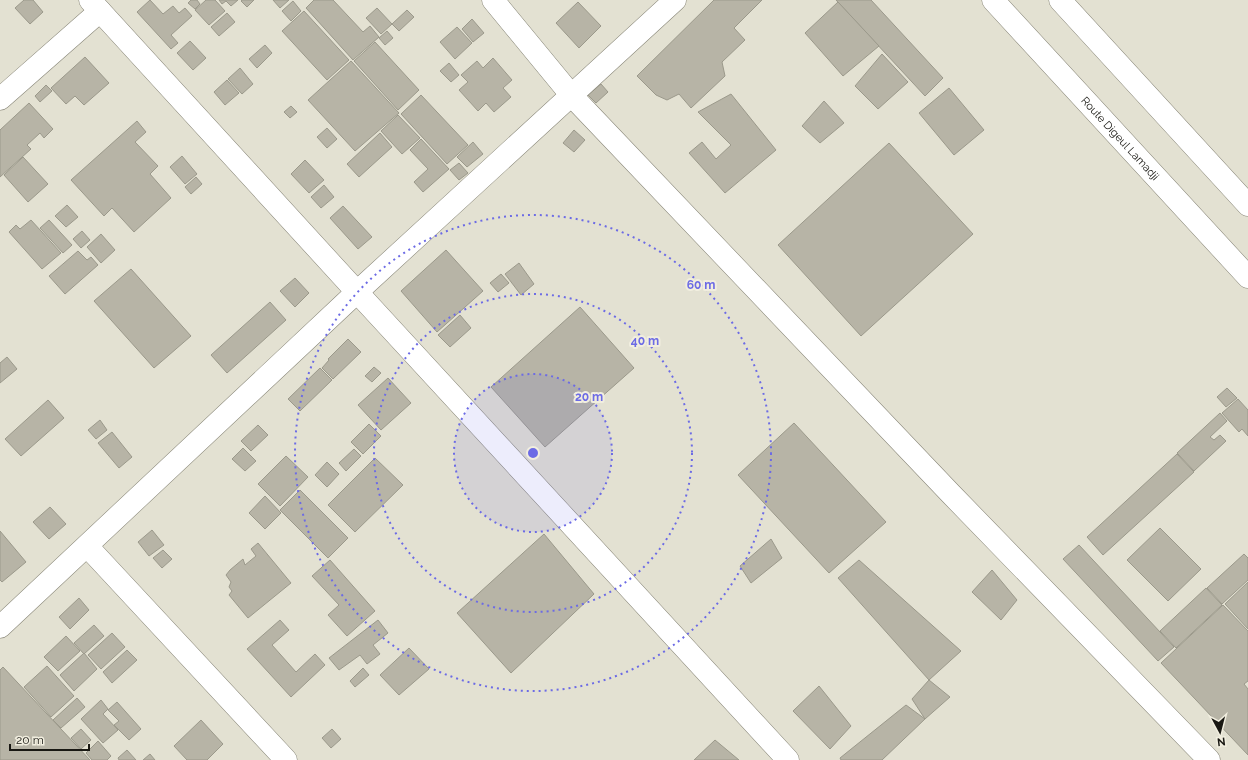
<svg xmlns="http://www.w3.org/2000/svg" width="1248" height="760" font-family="Raleway,sans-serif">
	<rect width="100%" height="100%" fill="#e3e1d2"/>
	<g fill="#b7b4a6" stroke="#9b998b">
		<polygon points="24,0 33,0 43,12 30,24 15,8"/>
		<polygon points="150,0 163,14 173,6 179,13 185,8 192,16 171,35 178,43 171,49 137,12"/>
		<polygon points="191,0 197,0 200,4 195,9 188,3"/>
		<polygon points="206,0 215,0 225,11 209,25 195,10"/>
		<polygon points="219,0 238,0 231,6 226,1 222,4"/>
		<polygon points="242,0 254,0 247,7 241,1"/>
		<polygon points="273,0 289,0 280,8"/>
		<polygon points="314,0 333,0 363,32 370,26 379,37 353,60 306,8"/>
		<polygon points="714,0 762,0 734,28 745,40 722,62 725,76 691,108 679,94 667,100 656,95 637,76"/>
		<polygon points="836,0 871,0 943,78 925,96"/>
		<polygon points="293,1 301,11 291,21 282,11"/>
		<polygon points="578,2 601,26 579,48 556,23"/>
		<polygon points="838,2 879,46 843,76 805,33"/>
		<polygon points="377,8 392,24 381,34 366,18"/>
		<polygon points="407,10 414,17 399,31 392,24"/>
		<polygon points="304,11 349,60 327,80 282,31"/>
		<polygon points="227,13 235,22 219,36 211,27"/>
		<polygon points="472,19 484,33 473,42 462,29"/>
		<polygon points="457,27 472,43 455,59 440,42"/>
		<polygon points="387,31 393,38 385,45 379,38"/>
		<polygon points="190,41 206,58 193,70 177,53"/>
		<polygon points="375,42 419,90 398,110 354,61"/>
		<polygon points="265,45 272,53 257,68 249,59"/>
		<polygon points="882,54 908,82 878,109 855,86"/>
		<polygon points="85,57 109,83 84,105 75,96 66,104 51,88"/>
		<polygon points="493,58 512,80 503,88 511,97 494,112 486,103 478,111 459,90 468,82 461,75 477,61 483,68"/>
		<polygon points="351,61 399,113 355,151 308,100"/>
		<polygon points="449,63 459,75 451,82 440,71"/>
		<polygon points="240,68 253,84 242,94 228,79"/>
		<polygon points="227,80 239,93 225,105 214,92"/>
		<polygon points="601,84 608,92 596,103 588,95"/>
		<polygon points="46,85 52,91 40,102 35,96"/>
		<polygon points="949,88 984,130 954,155 919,113"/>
		<polygon points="731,94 776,150 725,193 689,153 702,142 716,159 731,145 698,112"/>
		<polygon points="421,95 468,145 447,164 401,114"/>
		<polygon points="824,101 844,123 820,143 802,126"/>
		<polygon points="29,103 53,129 44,138 40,133 27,145 31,149 0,177 0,130"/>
		<polygon points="291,106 297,112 290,118 284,112"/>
		<polygon points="398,115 420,138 402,154 381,131"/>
		<polygon points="137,121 146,132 135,142 158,166 150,174 171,198 134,232 112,208 104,216 71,180"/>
		<polygon points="327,128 337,139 327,148 317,137"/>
		<polygon points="574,130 585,140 574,152 563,143"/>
		<polygon points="380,133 392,147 359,177 347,164"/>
		<polygon points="421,139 449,169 423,192 414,182 428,169 410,150"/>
		<polygon points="473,142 483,154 467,167 457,157"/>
		<polygon points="889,143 973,234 861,336 778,245"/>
		<polygon points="182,156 197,174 185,184 170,167"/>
		<polygon points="23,157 48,184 28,202 4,175"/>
		<polygon points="305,160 324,180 309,193 291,174"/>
		<polygon points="459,163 468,173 459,180 450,170"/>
		<polygon points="196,177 202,184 191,194 185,187"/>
		<polygon points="324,185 334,197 321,208 311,197"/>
		<polygon points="67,205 78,217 66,227 55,216"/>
		<polygon points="343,206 372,237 358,249 330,218"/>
		<polygon points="31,220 61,253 42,269 9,232 16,225 20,229"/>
		<polygon points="49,220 72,245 63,253 40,228"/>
		<polygon points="82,231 90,240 81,248 73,239"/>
		<polygon points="101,234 115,250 101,263 87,247"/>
		<polygon points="446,250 483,291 437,332 401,291"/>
		<polygon points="78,251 87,260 91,257 98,265 65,294 49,276"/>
		<polygon points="519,263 534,284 521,295 505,274"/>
		<polygon points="131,269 191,336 154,368 94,301"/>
		<polygon points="501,274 509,283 498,292 490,283"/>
		<polygon points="295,278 309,293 295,307 280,291"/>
		<polygon points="270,302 286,320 227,373 211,355"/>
		<polygon points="580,307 634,368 545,447 491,387"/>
		<polygon points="460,315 471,328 450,347 438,335"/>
		<polygon points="348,339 361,352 333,379 322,368 329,360 328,359"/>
		<polygon points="7,357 17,369 0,383 0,363"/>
		<polygon points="374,367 381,373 372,382 365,376"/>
		<polygon points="320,368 332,380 300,411 288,399"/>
		<polygon points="388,378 411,403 381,430 358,405"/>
		<polygon points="1227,388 1237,398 1226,407 1217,397"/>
		<polygon points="1238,399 1248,410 1248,436 1242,429 1239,432 1222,413"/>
		<polygon points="48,400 64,418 21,456 5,439"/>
		<polygon points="1220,413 1227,421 1210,437 1214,440 1220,435 1226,441 1194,471 1177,453"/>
		<polygon points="100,420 107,430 96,439 88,430"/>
		<polygon points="794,423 886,522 829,573 738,475"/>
		<polygon points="369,424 381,436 363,454 351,442"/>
		<polygon points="258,425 268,435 251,451 241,441"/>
		<polygon points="112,432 132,457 119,468 98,443"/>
		<polygon points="243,448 256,461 245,471 232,459"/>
		<polygon points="354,449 361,456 346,471 339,463"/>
		<polygon points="1177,454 1194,472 1103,555 1087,537"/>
		<polygon points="286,456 308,477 280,506 258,484"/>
		<polygon points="375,458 403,485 355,532 328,505"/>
		<polygon points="327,462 339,474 327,487 315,475"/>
		<polygon points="300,490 348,538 328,558 280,510"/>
		<polygon points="265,496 281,513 265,529 249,513"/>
		<polygon points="50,507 66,524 49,539 33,522"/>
		<polygon points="1160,528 1201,569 1168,601 1127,560"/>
		<polygon points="152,530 164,545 149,556 138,542"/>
		<polygon points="0,531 26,562 2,582 0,580"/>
		<polygon points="544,534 594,594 511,673 457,613"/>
		<polygon points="771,539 782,558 751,583 740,566"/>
		<polygon points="258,543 291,583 248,618 229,595 232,591 229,587 231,582 226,575 230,570 243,559 245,565 256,556 251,549"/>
		<polygon points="1079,545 1174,647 1158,661 1063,559"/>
		<polygon points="163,550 172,559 162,568 153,558"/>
		<polygon points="1244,554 1248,558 1248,580 1222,604 1207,588"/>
		<polygon points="330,560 375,611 347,636 328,615 339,605 312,576"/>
		<polygon points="859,560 961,651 929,680 838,578"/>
		<polygon points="992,570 1017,600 1001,620 972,592"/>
		<polygon points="1248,582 1248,629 1225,604"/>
		<polygon points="1206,588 1222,605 1176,648 1160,631"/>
		<polygon points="79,598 89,610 70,629 59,617"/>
		<polygon points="1223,605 1248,631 1248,681 1244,684 1248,689 1248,755 1161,663"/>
		<polygon points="280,620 289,630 272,645 296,672 315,654 325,665 291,697 247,649"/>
		<polygon points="378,620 388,633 373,645 380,654 367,664 360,655 339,670 329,658"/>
		<polygon points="94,625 104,636 84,654 74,643"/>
		<polygon points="112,633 125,647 101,669 88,655"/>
		<polygon points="66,636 80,651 58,671 44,657"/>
		<polygon points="409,648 429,669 399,695 380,675"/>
		<polygon points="127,650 137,660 112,683 103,672"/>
		<polygon points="84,653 97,669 74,691 60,675"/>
		<polygon points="47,666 74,696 51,717 24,687"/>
		<polygon points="3,667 90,760 0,760 0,670"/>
		<polygon points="363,668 369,675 355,687 350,681"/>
		<polygon points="929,680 950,697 925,719 912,699"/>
		<polygon points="819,686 851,726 830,749 793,711"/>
		<polygon points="77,698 85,707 61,728 53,720"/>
		<polygon points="101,700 108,709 103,714 118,730 103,743 81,719"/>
		<polygon points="117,702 141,729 129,740 114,725 119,721 108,710"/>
		<polygon points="906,705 925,719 882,760 841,760 840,758"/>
		<polygon points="201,720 223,744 207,760 187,760 174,746"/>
		<polygon points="81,729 91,740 81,749 71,738"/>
		<polygon points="332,729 341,739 331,748 322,738"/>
		<polygon points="715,740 739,760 694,760"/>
		<polygon points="98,741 111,756 107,760 92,760 86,753"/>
		<polygon points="127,750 136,760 119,760 118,758"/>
		<polygon points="150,754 155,760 143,760"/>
	</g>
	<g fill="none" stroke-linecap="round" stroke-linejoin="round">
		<defs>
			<g id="minor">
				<polyline points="90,0 357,292 788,760"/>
				<polyline points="493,0 572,96 951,494 1209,760"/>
				<polyline points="0,99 100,11"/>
				<polyline points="87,546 286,760"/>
				<polyline points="0,627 357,292 675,0"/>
			</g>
			<g id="major">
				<path id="s1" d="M 993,0 L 1248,277"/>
				<polyline points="1060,0 1248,205"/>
			</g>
		</defs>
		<use href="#minor" stroke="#878577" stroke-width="23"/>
		<use href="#major" stroke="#878577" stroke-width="23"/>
		<use href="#minor" stroke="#fff" stroke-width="22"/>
		<use href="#major" stroke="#fff" stroke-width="22"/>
	</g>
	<circle cx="533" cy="453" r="79" fill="#6c6be5" fill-opacity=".12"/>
	<g fill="none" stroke="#6c6be5" stroke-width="2" stroke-dasharray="2 4">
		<circle cx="533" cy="453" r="79"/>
		<circle cx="533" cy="453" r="159"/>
		<circle cx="533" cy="453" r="238"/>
	</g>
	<g text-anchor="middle" stroke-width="4" stroke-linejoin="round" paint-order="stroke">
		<g font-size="11" fill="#191813" stroke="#f1eedf">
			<text dy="4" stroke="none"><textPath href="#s1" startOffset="188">Route Digeul Lamadji</textPath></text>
		</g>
	</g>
	<circle cx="533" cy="453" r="6" fill="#6c6be5" stroke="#f1eedf" stroke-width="2"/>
	<g font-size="12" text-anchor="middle" font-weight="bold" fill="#6c6be5" stroke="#f1eedf" stroke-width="4" stroke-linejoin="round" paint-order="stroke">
		<text x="701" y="289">60 m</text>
		<text x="645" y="345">40 m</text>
		<text x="589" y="401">20 m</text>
	</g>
	<g transform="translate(1220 732) rotate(173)" stroke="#f1eedf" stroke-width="3" paint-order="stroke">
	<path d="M0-3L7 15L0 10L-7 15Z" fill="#191813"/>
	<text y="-6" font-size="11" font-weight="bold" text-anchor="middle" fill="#191813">N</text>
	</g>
	<path d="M10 744v6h79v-6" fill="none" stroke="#191813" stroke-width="2"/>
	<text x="16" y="744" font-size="12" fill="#191813" stroke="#f1eedf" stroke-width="3" paint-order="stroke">20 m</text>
</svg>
